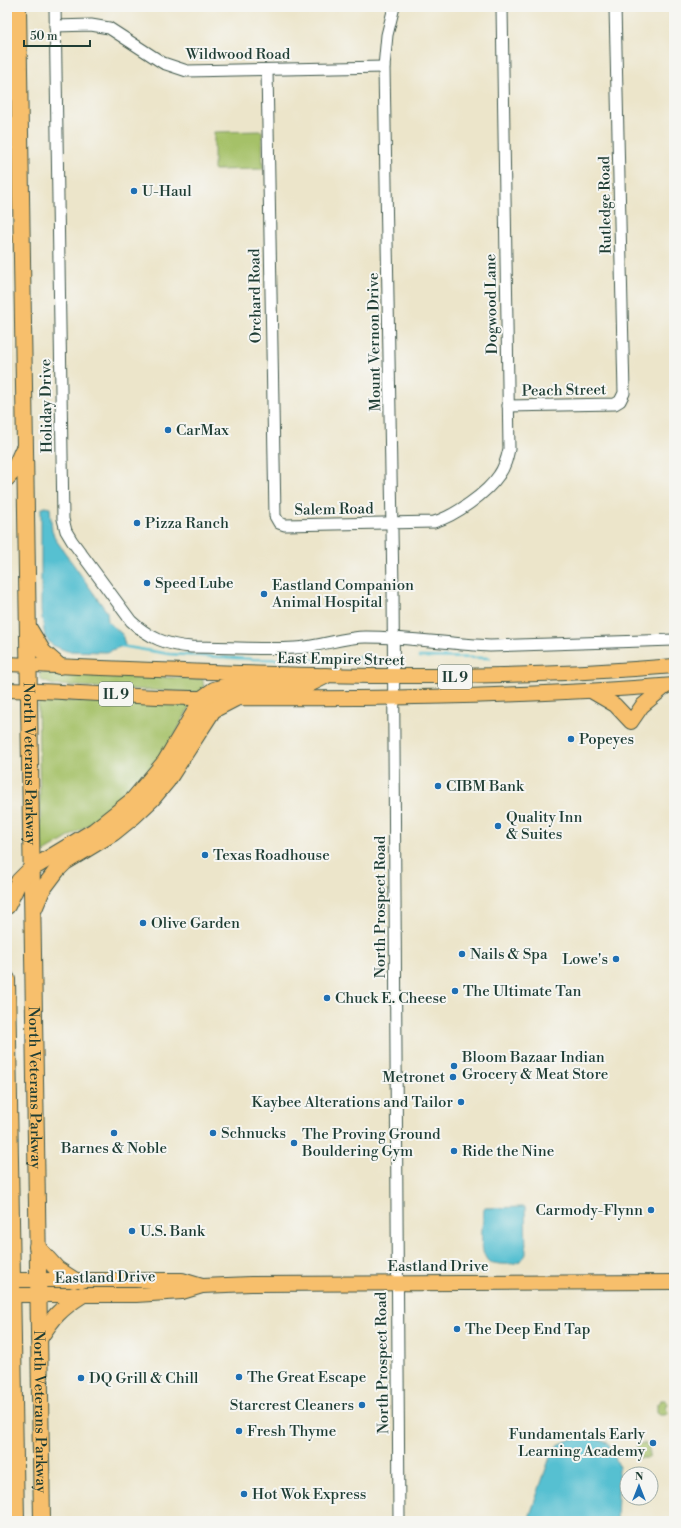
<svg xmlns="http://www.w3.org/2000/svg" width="681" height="1528" font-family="'Libre Bodoni',serif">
	<rect width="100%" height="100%" fill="#f6f6f2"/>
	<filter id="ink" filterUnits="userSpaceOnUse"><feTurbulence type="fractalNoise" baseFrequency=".025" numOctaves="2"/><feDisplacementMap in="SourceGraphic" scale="8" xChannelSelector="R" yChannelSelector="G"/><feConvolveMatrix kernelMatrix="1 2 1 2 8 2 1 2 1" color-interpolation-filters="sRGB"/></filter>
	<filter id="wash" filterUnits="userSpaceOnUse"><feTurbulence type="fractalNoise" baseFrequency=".012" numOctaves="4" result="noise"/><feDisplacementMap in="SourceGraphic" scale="16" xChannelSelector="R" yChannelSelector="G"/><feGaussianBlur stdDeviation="0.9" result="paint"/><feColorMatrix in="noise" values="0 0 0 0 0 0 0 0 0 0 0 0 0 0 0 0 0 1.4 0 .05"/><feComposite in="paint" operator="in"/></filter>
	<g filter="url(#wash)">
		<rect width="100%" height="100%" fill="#ece5ca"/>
		<g fill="#a5c167" stroke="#627f4e">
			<polygon points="262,131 263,169 214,170 214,132"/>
			<polygon points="42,672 203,679 204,690 201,693 53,685 41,680 39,674"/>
			<polygon points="41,701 110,701 191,704 171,743 115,809 41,854 38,704"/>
			<polygon points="661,1400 665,1400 668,1403 666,1408 668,1413 665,1415 660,1415 657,1413 657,1404"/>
			<polygon points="645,1443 649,1447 649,1458 637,1458 637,1444"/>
		</g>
		<g fill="#56c0d1" stroke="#3a7e82">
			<polygon points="45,507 50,508 52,531 56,540 107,612 108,622 122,634 125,645 107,652 67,651 52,645 45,637 41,611 41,509"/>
			<path d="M 525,1207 L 526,1254 C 520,1267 502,1265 489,1262 C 477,1250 483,1224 484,1208 Z"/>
			<polygon points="571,1439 596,1439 608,1443 619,1466 617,1521 528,1521 551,1454 558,1445"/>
		</g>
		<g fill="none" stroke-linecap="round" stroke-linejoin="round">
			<g stroke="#56c0d1" stroke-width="2.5">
				<polyline points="121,646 169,654 252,659 319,660 367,657"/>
				<polyline points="419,657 489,658"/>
			</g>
		</g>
	</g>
	<g filter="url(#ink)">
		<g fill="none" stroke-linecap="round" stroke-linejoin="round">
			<defs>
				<g id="minor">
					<path d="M 55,7 L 63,519 L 66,531 L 72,541 L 131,621 C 149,638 167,645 191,647 C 226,647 260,650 295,648 C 319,647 342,637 366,637 C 408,637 449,644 490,646 L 674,640"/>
					<polyline points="394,7 387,35 384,67 393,588 399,1521"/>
					<polyline points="55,26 91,25 109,28 163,63 187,71 384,67"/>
					<path d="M 267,70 L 275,516 L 279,523 L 285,525 L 434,522 C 455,516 487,493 499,475 C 505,467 507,458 509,449 L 502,7"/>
					<polyline points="508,406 615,404 620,401 624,393 615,7"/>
				</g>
				<g id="major">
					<path d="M 7,664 C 230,673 451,685 674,666"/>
					<path d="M 7,690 C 68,691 130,697 191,698 C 352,699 513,698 674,685"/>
					<polyline points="591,691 615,705 631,722 642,706 666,686"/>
					<polyline points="7,1280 182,1280 202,1286"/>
					<polyline points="7,1295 136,1295 182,1292 202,1286 251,1284 674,1282"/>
				</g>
				<g id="highway">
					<path id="s1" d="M 18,7 L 42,1521"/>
					<polyline points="7,478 14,470 23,450"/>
					<polyline points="28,627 43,652 59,666"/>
					<polyline points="7,906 19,881 31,869 94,831 133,800 165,762 203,698 214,690 224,687 303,687 325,676"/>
					<polyline points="34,909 42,890 57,870 65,862 113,833 134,816 152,799 167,781 213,710 236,698"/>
					<polyline points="7,979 16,1521"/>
					<polyline points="37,1247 57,1269 74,1280"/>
					<path d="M 39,1339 C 53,1317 60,1309 82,1295"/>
				</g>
			</defs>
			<use href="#minor" stroke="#3e564a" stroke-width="13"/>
			<use href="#major" stroke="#3e564a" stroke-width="16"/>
			<use href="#highway" stroke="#3e564a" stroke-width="18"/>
			<use href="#minor" stroke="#fff" stroke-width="11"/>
			<use href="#major" stroke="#f7bf6c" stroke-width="14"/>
			<use href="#highway" stroke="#f7bf6c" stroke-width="16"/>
		</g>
	</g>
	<g fill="#1f6fb2" stroke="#f6f6f2" stroke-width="1.5">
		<circle cx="134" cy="191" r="4"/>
		<circle cx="168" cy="430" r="4"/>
		<circle cx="137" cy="523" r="4"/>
		<circle cx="147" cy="583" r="4"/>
		<circle cx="264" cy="594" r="4"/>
		<circle cx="571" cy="739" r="4"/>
		<circle cx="438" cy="786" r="4"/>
		<circle cx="498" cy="826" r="4"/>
		<circle cx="205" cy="855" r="4"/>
		<circle cx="143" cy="923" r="4"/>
		<circle cx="462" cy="954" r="4"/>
		<circle cx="616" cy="959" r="4"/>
		<circle cx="455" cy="991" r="4"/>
		<circle cx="327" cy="998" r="4"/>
		<circle cx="454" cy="1066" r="4"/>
		<circle cx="453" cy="1077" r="4"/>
		<circle cx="461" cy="1102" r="4"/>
		<circle cx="114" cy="1133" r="4"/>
		<circle cx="213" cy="1133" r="4"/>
		<circle cx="294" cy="1143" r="4"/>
		<circle cx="454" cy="1151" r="4"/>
		<circle cx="651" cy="1210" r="4"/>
		<circle cx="132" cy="1231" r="4"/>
		<circle cx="457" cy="1329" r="4"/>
		<circle cx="239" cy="1377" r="4"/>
		<circle cx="81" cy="1378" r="4"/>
		<circle cx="362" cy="1405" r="4"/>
		<circle cx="239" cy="1431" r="4"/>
		<circle cx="653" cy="1443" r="4"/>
		<circle cx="244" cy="1494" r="4"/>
	</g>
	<g text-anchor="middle" stroke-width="4" stroke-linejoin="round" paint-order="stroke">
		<g fill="#f6f6f2" stroke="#60746d" stroke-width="1">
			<rect x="438" y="665" width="34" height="24" rx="3"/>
			<rect x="99" y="682" width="34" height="24" rx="3"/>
		</g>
		<g font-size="14" font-weight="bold" fill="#1f3d34">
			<text x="455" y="682">IL 9</text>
			<text x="116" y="699">IL 9</text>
		</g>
		<g font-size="15" fill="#1f3d34" stroke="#f6f6f2">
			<text x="238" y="59">Wildwood Road</text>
			<text transform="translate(605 205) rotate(-91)" y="5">Rutledge Road</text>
			<text transform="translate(255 296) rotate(-91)" y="5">Orchard Road</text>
			<text transform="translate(491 304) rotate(-91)" y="5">Dogwood Lane</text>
			<text transform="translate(374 342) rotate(-91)" y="5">Mount Vernon Drive</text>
			<text transform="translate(564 390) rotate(-1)" y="5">Peach Street</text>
			<text transform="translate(46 406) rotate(-91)" y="5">Holiday Drive</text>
			<text transform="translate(334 509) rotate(-1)" y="5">Salem Road</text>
			<text transform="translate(341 659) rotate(1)" y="5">East Empire Street</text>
			<text dy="5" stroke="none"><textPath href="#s1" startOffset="757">North Veterans Parkway</textPath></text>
			<text transform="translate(380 907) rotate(-90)" y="5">North Prospect Road</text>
			<text dy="5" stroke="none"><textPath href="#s1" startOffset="1081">North Veterans Parkway</textPath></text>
			<text x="438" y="1271">Eastland Drive</text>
			<text transform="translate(105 1277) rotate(-1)" y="5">Eastland Drive</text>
			<text transform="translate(382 1363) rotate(-91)" y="5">North Prospect Road</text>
			<text dy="5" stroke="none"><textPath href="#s1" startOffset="1405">North Veterans Parkway</textPath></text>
		</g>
		<g font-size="15" fill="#1f3d34" stroke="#f6f6f2" text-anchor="start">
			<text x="142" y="196">U-Haul</text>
			<text x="176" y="435">CarMax</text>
			<text x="145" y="528">Pizza Ranch</text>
			<text x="155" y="588">Speed Lube</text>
			<text x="272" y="590">Eastland Companion<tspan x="272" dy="17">Animal Hospital</tspan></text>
			<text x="579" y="744">Popeyes</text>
			<text x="446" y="791">CIBM Bank</text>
			<text x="506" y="822">Quality Inn<tspan x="506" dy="17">&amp; Suites</tspan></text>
			<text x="213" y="860">Texas Roadhouse</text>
			<text x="151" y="928">Olive Garden</text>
			<text x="470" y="959">Nails &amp; Spa</text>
			<text x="608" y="964" text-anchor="end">Lowe's</text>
			<text x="463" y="996">The Ultimate Tan</text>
			<text x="335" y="1003">Chuck E. Cheese</text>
			<text x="462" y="1062">Bloom Bazaar Indian<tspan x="462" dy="17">Grocery &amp; Meat Store</tspan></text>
			<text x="445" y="1082" text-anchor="end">Metronet</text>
			<text x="453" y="1107" text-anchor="end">Kaybee Alterations and Tailor</text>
			<text x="221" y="1138">Schnucks</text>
			<text x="302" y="1139">The Proving Ground<tspan x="302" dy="17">Bouldering Gym</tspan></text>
			<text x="114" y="1153" text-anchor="middle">Barnes &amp; Noble</text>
			<text x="462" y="1156">Ride the Nine</text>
			<text x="643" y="1215" text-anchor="end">Carmody-Flynn</text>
			<text x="140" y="1236">U.S. Bank</text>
			<text x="465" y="1334">The Deep End Tap</text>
			<text x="247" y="1382">The Great Escape</text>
			<text x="89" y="1383">DQ Grill &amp; Chill</text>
			<text x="354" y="1410" text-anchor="end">Starcrest Cleaners</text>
			<text x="247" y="1436">Fresh Thyme</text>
			<text x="645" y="1439" text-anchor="end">Fundamentals Early<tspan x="645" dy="17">Learning Academy</tspan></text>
			<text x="252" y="1499">Hot Wok Express</text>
		</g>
	</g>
	<rect width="681" height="1528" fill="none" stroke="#f6f6f2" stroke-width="24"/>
	<g transform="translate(639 1486)"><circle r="19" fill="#f6f6f2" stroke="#a0aca6"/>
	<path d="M0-3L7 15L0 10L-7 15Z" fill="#1f6fb2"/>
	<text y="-6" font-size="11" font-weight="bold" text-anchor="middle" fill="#1f3d34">N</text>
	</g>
	<path d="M24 40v6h66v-6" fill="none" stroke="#1f3d34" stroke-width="2"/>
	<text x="30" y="40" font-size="12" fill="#1f3d34" stroke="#f6f6f2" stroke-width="3" paint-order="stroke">50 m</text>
</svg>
